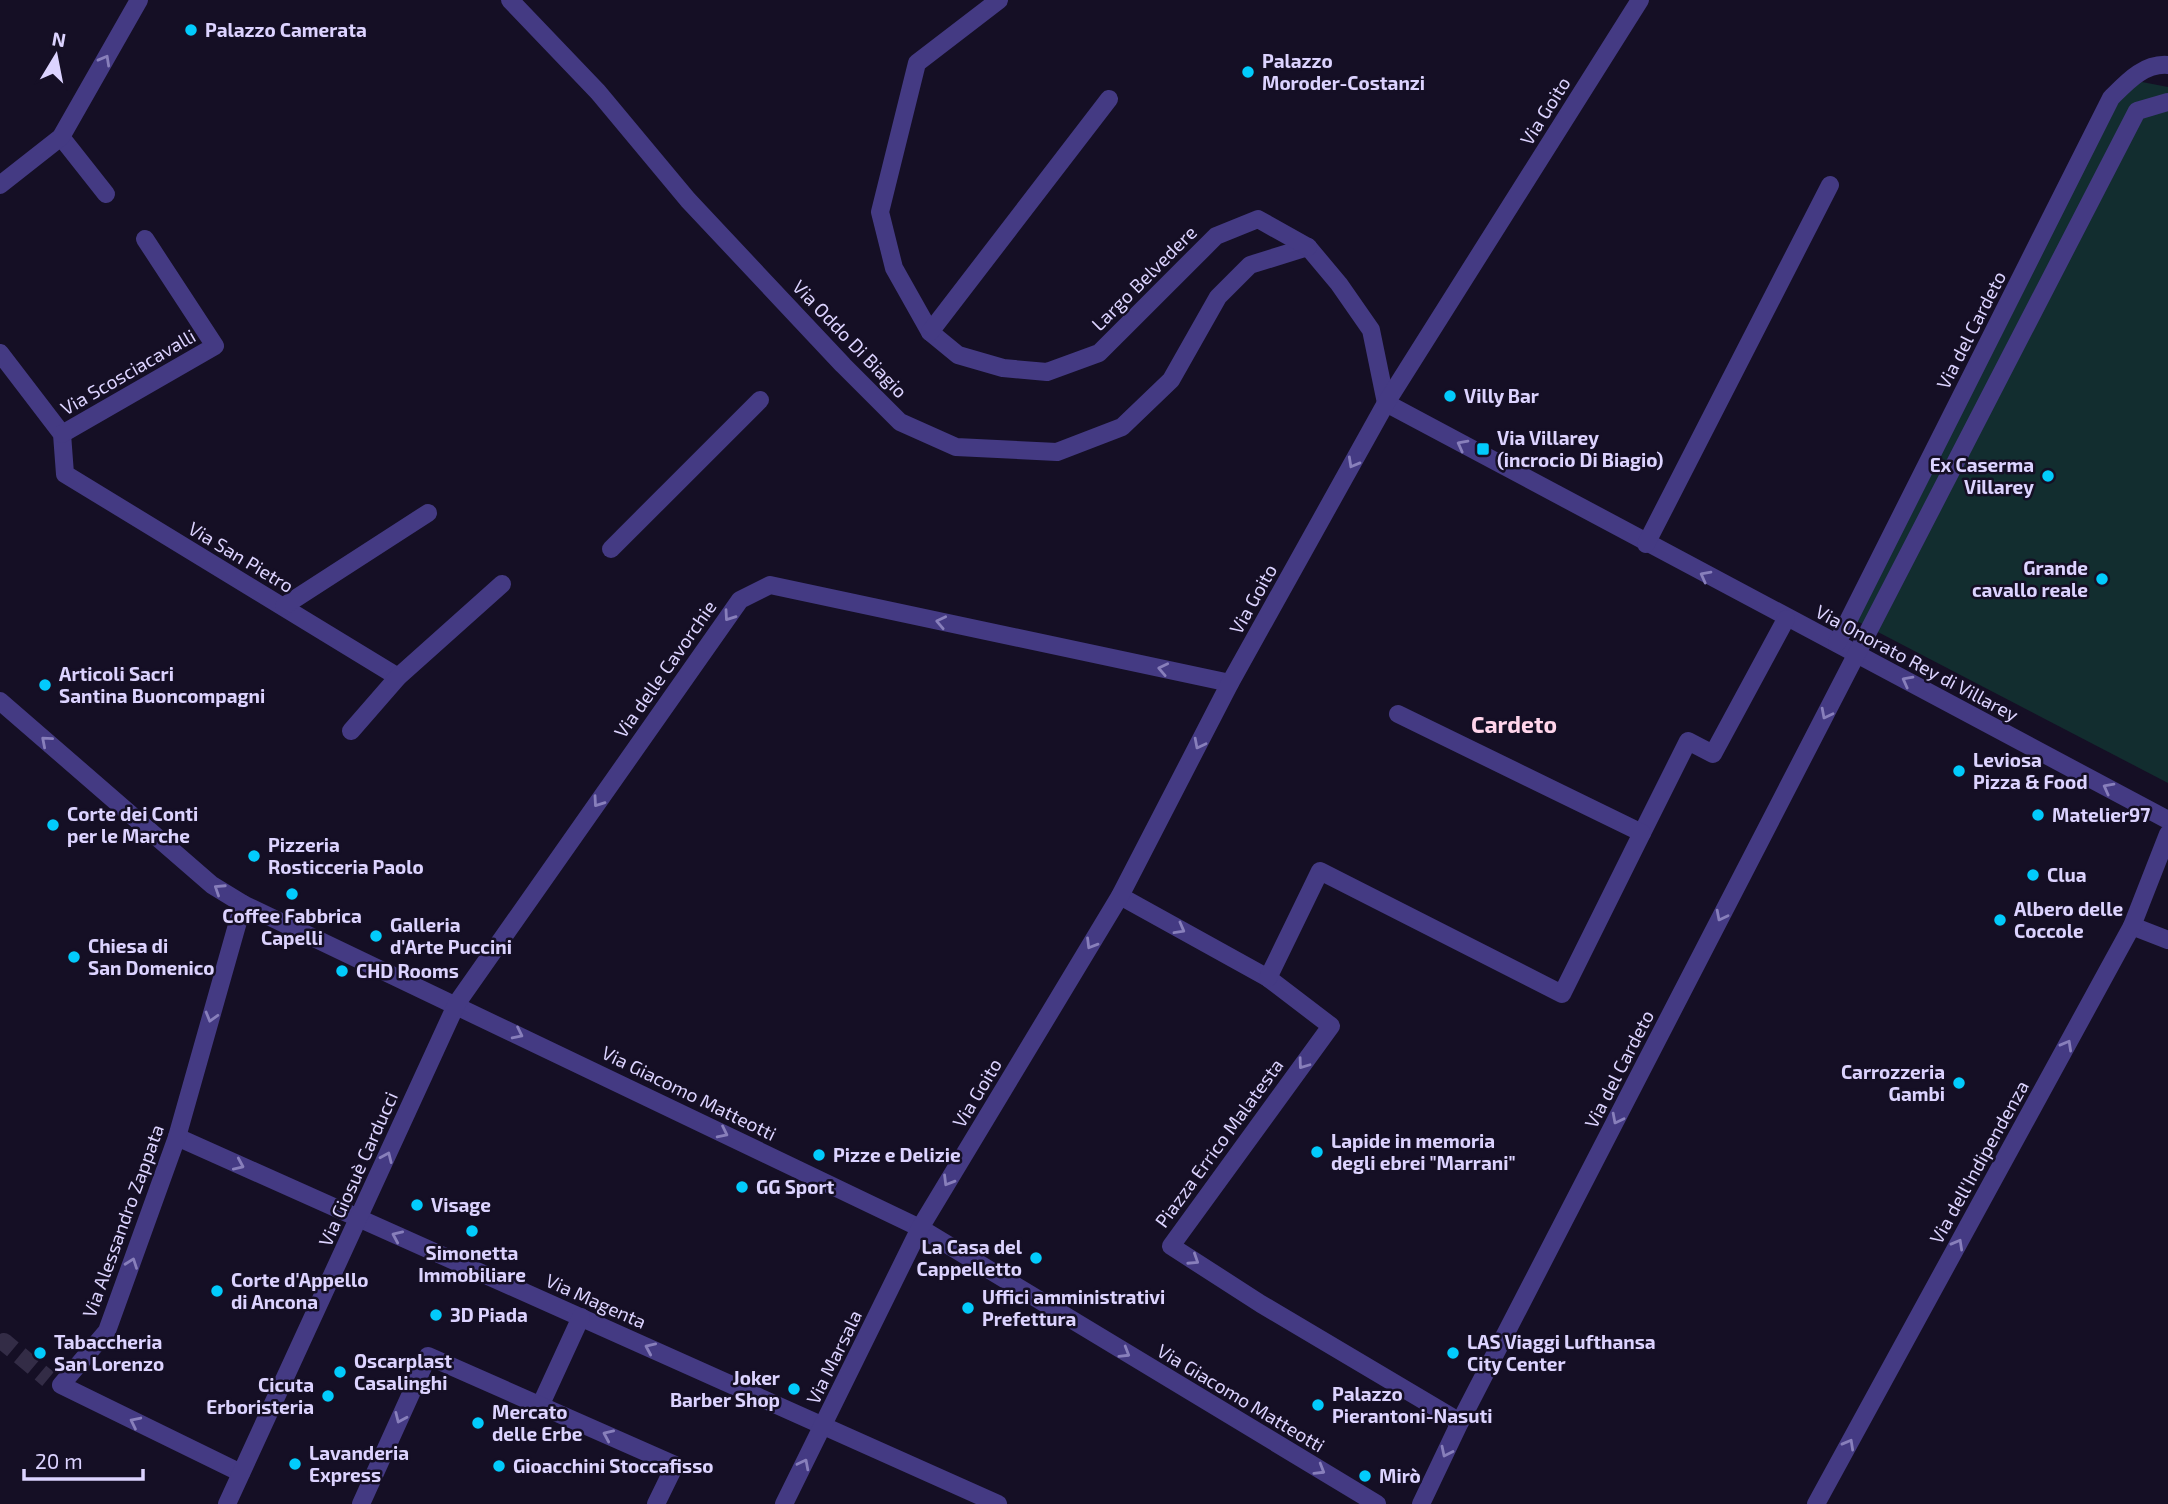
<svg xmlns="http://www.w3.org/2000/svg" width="2168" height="1504" font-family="'Exo 2',sans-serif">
	<rect width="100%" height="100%" fill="#150f25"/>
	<polygon fill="#122d2f" points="2142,82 2168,87 2168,783 1853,619 2118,95"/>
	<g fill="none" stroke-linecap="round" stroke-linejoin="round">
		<polyline stroke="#332c46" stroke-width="18" stroke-dasharray="18 9" stroke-linecap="butt" points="0,1347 4,1342 48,1379"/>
		<g stroke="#443a83" stroke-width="18">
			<polyline points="510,0 598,92 688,200 843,365 900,422 956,447 1057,452 1122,427 1171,380 1218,297 1250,265 1308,247 1339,284 1371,330 1386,403"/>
			<polyline points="999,0 917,63 880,212 894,268 930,332 958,355 1003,368 1047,372 1099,353 1216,236 1258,219 1308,247"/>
			<polyline points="61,137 106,194"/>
			<polyline points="0,185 61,137 139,0"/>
			<polyline points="930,332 1109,99"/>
			<polyline points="0,353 62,434 65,474 398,677"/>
			<polyline points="1386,403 2168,820"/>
			<polyline points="62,434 215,346 145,239"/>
			<polyline points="1646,544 1830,185"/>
			<polyline points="611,549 760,400"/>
			<polyline points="284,606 428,513"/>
			<path d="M 1837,643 L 2111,98 C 2127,82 2144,63 2168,65"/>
			<polyline points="0,701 212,885 243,904 920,1228 1377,1504"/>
			<polyline points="351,731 398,677 502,584"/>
			<polyline points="1642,833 1688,741 1713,754 1786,619"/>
			<polyline points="1120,896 1268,978 1331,1026 1171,1246 1261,1304 1460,1422"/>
			<polyline points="2132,926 2168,940"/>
			<polyline points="1268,978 1320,871 1562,994 1642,833 1398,714"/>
			<polyline points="177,1137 998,1504"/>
			<polyline points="541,1404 581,1317"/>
			<polyline points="241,1473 61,1385 107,1331 177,1137 243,904"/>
			<polyline points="227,1504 457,1003 740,600 770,585 1230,683"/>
			<polyline points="361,1504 428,1356 675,1465 656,1504"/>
			<polyline points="784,1504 920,1228 1120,896 1230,683 1386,403 1640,0"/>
			<polyline points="1421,1504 1460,1422 2137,111 2168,102"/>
			<polyline points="1816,1504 2132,926 2168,834"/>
		</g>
	</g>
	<defs><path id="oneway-chevron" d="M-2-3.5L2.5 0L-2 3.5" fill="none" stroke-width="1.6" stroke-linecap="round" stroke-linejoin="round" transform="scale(1.75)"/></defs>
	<g stroke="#887fbb">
		<use href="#oneway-chevron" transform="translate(105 60) rotate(-61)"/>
		<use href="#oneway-chevron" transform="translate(1462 445) rotate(-152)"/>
		<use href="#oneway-chevron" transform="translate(1353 463) rotate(119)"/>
		<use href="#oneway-chevron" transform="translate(1705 576) rotate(-152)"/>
		<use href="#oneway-chevron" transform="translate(729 616) rotate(125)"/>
		<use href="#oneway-chevron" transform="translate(941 622) rotate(-168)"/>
		<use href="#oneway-chevron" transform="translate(1163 669) rotate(-168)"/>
		<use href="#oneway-chevron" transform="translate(1907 681) rotate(-152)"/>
		<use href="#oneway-chevron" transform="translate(1826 714) rotate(117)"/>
		<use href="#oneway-chevron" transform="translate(46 741) rotate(-139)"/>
		<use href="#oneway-chevron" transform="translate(1199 744) rotate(117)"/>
		<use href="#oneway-chevron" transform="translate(2108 788) rotate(-152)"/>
		<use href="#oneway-chevron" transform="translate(598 802) rotate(125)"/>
		<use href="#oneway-chevron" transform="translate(219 889) rotate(-147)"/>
		<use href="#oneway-chevron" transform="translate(1721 916) rotate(117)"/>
		<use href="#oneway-chevron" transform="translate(1180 929) rotate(29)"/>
		<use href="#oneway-chevron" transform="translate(1091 944) rotate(121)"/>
		<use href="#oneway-chevron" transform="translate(211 1017) rotate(106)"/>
		<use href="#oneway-chevron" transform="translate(518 1034) rotate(26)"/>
		<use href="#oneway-chevron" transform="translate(2067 1045) rotate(-61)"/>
		<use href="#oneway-chevron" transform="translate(1303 1064) rotate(126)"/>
		<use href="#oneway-chevron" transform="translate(1617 1119) rotate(117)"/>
		<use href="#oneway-chevron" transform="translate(723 1133) rotate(26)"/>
		<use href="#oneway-chevron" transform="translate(387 1157) rotate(-66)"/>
		<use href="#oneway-chevron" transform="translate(239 1165) rotate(24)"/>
		<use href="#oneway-chevron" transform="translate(948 1181) rotate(121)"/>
		<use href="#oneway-chevron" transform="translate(397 1236) rotate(-156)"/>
		<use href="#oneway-chevron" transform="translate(1958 1244) rotate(-61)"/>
		<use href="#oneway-chevron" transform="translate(1194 1260) rotate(33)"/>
		<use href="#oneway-chevron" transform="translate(132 1263) rotate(-70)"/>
		<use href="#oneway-chevron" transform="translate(650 1348) rotate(-156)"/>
		<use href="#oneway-chevron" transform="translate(1125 1353) rotate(31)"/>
		<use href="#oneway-chevron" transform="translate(400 1418) rotate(114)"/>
		<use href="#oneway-chevron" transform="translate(135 1422) rotate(-154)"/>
		<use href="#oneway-chevron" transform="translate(608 1435) rotate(-156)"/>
		<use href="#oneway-chevron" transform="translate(1849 1444) rotate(-61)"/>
		<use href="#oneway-chevron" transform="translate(1446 1452) rotate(116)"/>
		<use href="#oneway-chevron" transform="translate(804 1464) rotate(-63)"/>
		<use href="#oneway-chevron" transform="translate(1320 1470) rotate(31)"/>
	</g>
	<g fill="#02cbfc" stroke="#150f25" stroke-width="2.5">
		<circle cx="191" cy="30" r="7"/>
		<circle cx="1248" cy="72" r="7"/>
		<circle cx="1450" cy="396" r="7"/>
		<rect x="1476" y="442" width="14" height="14" rx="3.5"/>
		<circle cx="2048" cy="476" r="7"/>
		<circle cx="2102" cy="579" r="7"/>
		<circle cx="45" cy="685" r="7"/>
		<circle cx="1959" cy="771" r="7"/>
		<circle cx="2038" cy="815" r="7"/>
		<circle cx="53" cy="825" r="7"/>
		<circle cx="254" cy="856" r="7"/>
		<circle cx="2033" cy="875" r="7"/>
		<circle cx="292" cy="894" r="7"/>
		<circle cx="2000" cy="920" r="7"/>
		<circle cx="376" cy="936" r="7"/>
		<circle cx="74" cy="957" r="7"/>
		<circle cx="342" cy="971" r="7"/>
		<circle cx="1959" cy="1083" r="7"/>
		<circle cx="1317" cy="1152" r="7"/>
		<circle cx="819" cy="1155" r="7"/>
		<circle cx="742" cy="1187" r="7"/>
		<circle cx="417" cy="1205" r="7"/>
		<circle cx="472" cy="1231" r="7"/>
		<circle cx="1036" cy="1258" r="7"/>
		<circle cx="217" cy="1291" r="7"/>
		<circle cx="968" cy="1308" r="7"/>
		<circle cx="436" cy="1315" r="7"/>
		<circle cx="40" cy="1353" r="7"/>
		<circle cx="1453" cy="1353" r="7"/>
		<circle cx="340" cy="1372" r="7"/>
		<circle cx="794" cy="1389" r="7"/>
		<circle cx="328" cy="1396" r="7"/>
		<circle cx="1318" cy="1405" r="7"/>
		<circle cx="478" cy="1423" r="7"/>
		<circle cx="295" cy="1464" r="7"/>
		<circle cx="499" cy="1466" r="7"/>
		<circle cx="1365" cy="1476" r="7"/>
	</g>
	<g text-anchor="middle" stroke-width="5" stroke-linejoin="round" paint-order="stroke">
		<g font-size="19" font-weight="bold" fill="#dcd3ff" stroke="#150f25" text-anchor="start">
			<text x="205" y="37">Palazzo Camerata</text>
			<text x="1262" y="68">Palazzo<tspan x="1262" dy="22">Moroder-Costanzi</tspan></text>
			<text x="1464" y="403">Villy Bar</text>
			<text x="1497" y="445">Via Villarey<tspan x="1497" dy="22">(incrocio Di Biagio)</tspan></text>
			<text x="2034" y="472" text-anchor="end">Ex Caserma<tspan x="2034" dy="22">Villarey</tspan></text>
			<text x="2088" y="575" text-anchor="end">Grande<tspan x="2088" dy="22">cavallo reale</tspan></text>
			<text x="59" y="681">Articoli Sacri<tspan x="59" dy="22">Santina Buoncompagni</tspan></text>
			<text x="1973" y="767">Leviosa<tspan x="1973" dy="22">Pizza &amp; Food</tspan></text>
			<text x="67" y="821">Corte dei Conti<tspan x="67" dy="22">per le Marche</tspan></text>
			<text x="2052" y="822">Matelier97</text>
			<text x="268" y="852">Pizzeria<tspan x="268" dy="22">Rosticceria Paolo</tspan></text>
			<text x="2047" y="882">Clua</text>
			<text x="2014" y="916">Albero delle<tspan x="2014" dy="22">Coccole</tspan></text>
			<text x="292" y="923" text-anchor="middle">Coffee Fabbrica<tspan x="292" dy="22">Capelli</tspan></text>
			<text x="390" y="932">Galleria<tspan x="390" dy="22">d'Arte Puccini</tspan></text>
			<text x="88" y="953">Chiesa di<tspan x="88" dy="22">San Domenico</tspan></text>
			<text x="356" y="978">CHD Rooms</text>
			<text x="1945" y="1079" text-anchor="end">Carrozzeria<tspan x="1945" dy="22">Gambi</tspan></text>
			<text x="1331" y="1148">Lapide in memoria<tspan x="1331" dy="22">degli ebrei "Marrani"</tspan></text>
			<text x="833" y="1162">Pizze e Delizie</text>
			<text x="756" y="1194">GG Sport</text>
			<text x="431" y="1212">Visage</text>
			<text x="1022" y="1254" text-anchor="end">La Casa del<tspan x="1022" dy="22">Cappelletto</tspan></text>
			<text x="472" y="1260" text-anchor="middle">Simonetta<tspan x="472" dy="22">Immobiliare</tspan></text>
			<text x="231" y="1287">Corte d'Appello<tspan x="231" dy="22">di Ancona</tspan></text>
			<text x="982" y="1304">Uffici amministrativi<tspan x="982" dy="22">Prefettura</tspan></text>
			<text x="450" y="1322">3D Piada</text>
			<text x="54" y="1349">Tabaccheria<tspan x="54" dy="22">San Lorenzo</tspan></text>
			<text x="1467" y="1349">LAS Viaggi Lufthansa<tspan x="1467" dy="22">City Center</tspan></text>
			<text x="354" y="1368">Oscarplast<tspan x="354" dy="22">Casalinghi</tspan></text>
			<text x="780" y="1385" text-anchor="end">Joker<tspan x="780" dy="22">Barber Shop</tspan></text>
			<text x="314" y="1392" text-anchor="end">Cicuta<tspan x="314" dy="22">Erboristeria</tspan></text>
			<text x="1332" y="1401">Palazzo<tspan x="1332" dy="22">Pierantoni-Nasuti</tspan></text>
			<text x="492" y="1419">Mercato<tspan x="492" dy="22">delle Erbe</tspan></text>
			<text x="309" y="1460">Lavanderia<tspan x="309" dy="22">Express</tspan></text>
			<text x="513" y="1473">Gioacchini Stoccafisso</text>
			<text x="1379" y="1483">Mirò</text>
		</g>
		<g font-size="19" fill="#dcd3ff" stroke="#150f25">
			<text transform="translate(1545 111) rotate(-58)" y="7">Via Goito</text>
			<text transform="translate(1144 278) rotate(-45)" y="7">Largo Belvedere</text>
			<text transform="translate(1971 330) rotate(-63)" y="7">Via del Cardeto</text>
			<text transform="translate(850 339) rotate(46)" y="7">Via Oddo Di Biagio</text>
			<text transform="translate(128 372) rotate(-30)" y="7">Via Scosciacavalli</text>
			<text transform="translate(241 557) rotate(31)" y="7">Via San Pietro</text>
			<text transform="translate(1253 599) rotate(-61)" y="7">Via Goito</text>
			<text transform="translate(1917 663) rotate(28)" y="7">Via Onorato Rey di Villarey</text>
			<text transform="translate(665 669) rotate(-55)" y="7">Via delle Cavorchie</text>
			<text transform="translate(1619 1069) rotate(-63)" y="7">Via del Cardeto</text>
			<text transform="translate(689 1093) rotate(26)" y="7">Via Giacomo Matteotti</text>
			<text transform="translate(977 1093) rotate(-59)" y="7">Via Goito</text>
			<text transform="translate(1219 1143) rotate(-54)" y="7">Piazza Errico Malatesta</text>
			<text transform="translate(1979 1162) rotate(-61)" y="7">Via dell'Indipendenza</text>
			<text transform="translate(358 1169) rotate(-66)" y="7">Via Giosuè Carducci</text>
			<text transform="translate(123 1221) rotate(-70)" y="7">Via Alessandro Zappata</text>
			<text transform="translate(596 1301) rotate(24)" y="7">Via Magenta</text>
			<text transform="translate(834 1357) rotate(-64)" y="7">Via Marsala</text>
			<text transform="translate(1241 1398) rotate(31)" y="7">Via Giacomo Matteotti</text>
		</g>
		<g font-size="23" font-weight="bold" fill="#ffd5eb" stroke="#150f25">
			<text x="1514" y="733">Cardeto</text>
		</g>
	</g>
	<g transform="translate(56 56) rotate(10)" stroke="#150f25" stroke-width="5" paint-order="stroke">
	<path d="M0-5L12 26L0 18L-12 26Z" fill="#dcd3ff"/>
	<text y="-10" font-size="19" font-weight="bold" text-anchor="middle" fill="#dcd3ff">N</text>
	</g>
	<path d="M24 1469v10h119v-10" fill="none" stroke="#dcd3ff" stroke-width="3.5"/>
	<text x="35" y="1469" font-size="21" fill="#dcd3ff" stroke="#150f25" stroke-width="5" paint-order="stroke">20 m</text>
</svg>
